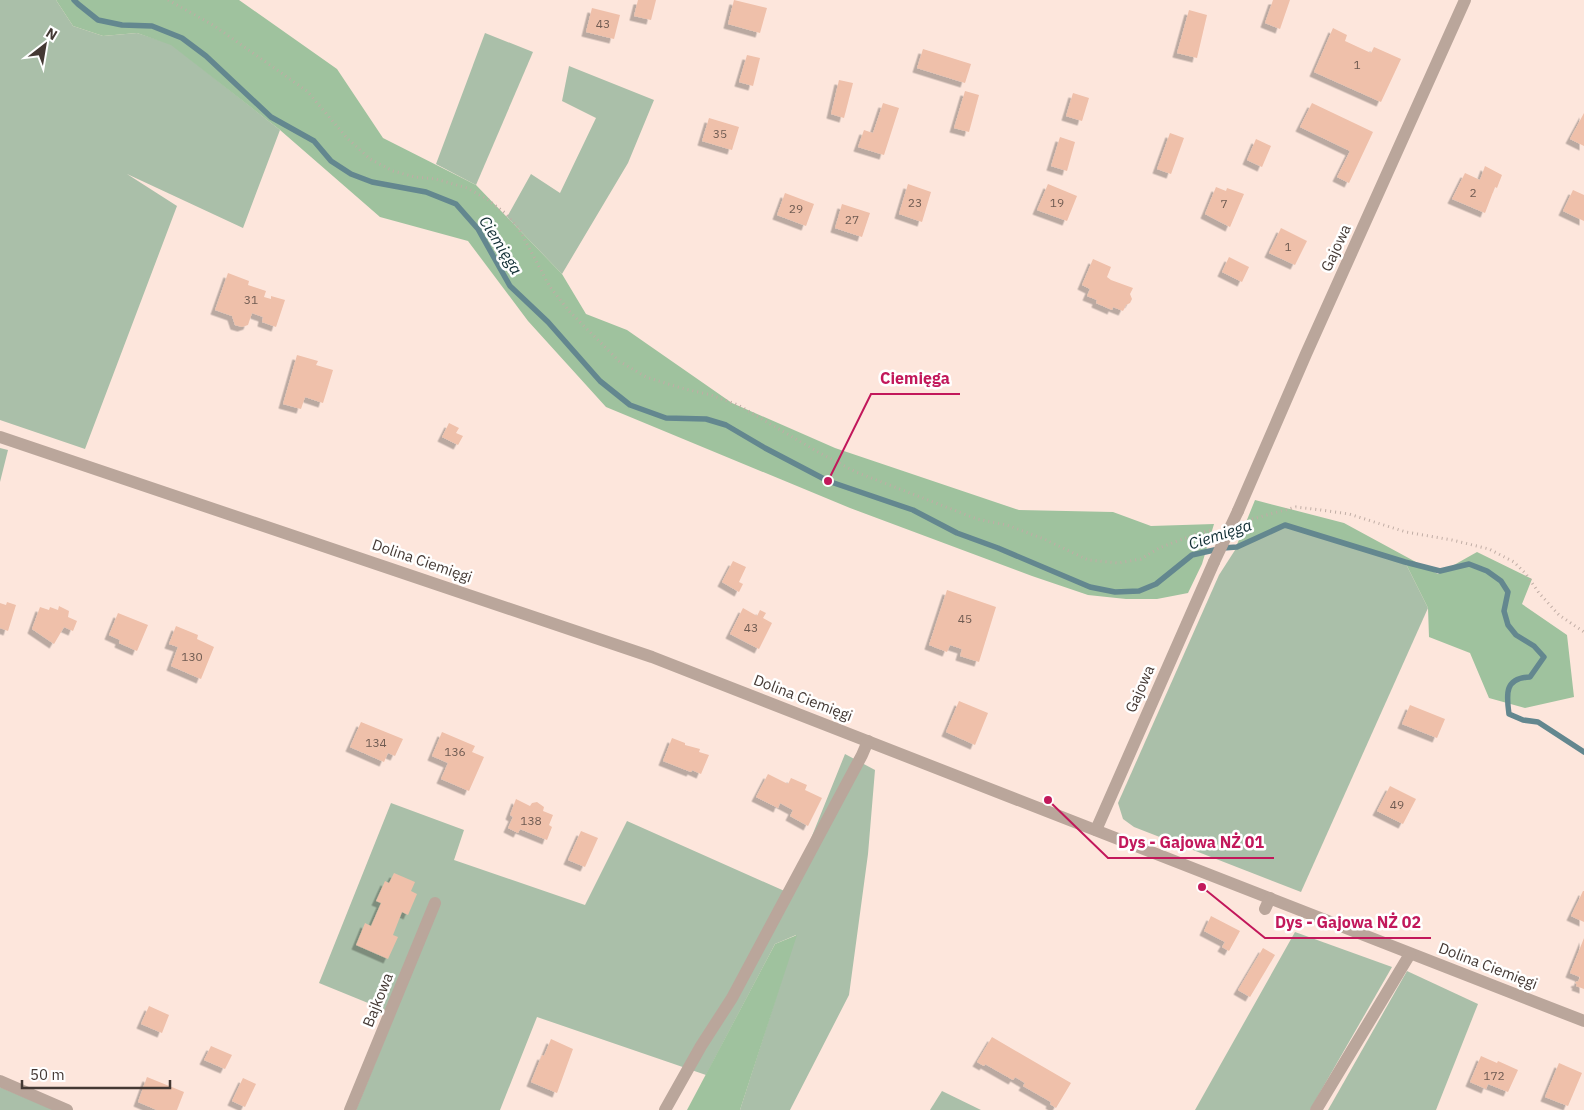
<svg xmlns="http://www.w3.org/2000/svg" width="1584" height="1110" font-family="'IBM Plex Sans',sans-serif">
	<defs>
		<filter id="shadow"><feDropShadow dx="-4.5" dy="4.5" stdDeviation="0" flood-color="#0004"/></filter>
	</defs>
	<rect width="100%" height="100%" fill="#fde6dc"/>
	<g fill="#aabfa9">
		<polygon points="0,0 56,0 73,26 103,36 137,33 171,44 280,130 243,228 127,174 177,206 85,449 0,420"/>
		<polygon points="485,33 533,52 476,185 436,164"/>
		<polygon points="569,66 654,100 628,163 562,274 507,217 531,174 560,193 596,118 562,101"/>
		<polygon points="0,448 8,450 0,482"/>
		<polygon points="1285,525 1405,562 1428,608 1301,892 1134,827 1123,819 1118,803 1219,575 1237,547"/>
		<polygon points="845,754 875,770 868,854 849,995 790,1110 740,1110 796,935 775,944 706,1075 537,1017 500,1110 356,1110 395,1014 319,983 391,803 464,830 454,860 585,905 627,821 789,893"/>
		<polygon points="1295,932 1392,967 1310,1110 1195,1110"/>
		<polygon points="1407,971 1478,1004 1436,1110 1328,1110"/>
		<polygon points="0,1087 54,1110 0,1110"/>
		<polygon points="942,1091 981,1110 930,1110"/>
	</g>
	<g fill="#9fc29e">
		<polygon points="56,0 239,0 337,69 383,138 476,185 562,274 586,314 627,330 732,403 835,448 1019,510 1113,512 1151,526 1214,524 1202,564 1188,593 1157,599 1126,599 1088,595 1032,576 850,508 606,407 528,321 468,241 380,217 280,130 171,45 137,33 103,36 73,26"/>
		<polygon points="1255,500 1344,523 1438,574 1477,552 1532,579 1522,604 1567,635 1574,697 1525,708 1489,698 1470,653 1429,637 1428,608 1405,562 1286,525 1236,547"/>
		<polygon points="797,935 740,1110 687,1110 775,944"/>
	</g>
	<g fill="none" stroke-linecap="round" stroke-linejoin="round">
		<path stroke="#63878f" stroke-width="5.5" d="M 74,0 L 78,4 L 98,20 L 122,25 L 152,26 L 182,38 L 206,56 L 271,117 L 314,141 L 331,161 L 351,174 L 372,182 L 426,192 L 456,204 L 478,229 L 510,286 L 548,322 L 600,381 L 630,405 L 666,418 L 706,419 L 726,425 L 765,448 L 828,481 L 913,510 L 957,533 L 998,548 L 1090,587 L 1115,592 L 1139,591 L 1156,584 L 1192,555 L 1223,548 L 1237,547 L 1285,525 L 1405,562 L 1440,571 L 1469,564 L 1487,571 L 1501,581 L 1508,592 L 1504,611 L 1508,625 L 1516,635 L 1534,646 L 1544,657 L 1530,677 C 1505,678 1506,693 1509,714 L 1523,720 L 1538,722 L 1584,752"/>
	</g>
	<g fill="#efc0aa" filter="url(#shadow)">
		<polygon points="638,0 656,0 651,20 634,16"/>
		<polygon points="734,0 767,8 760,33 728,24"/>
		<polygon points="1273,0 1290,0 1280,29 1265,23"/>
		<polygon points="592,8 620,15 614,39 586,32"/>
		<polygon points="1189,10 1207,15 1197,58 1177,53"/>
		<polygon points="1333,28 1347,35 1345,41 1371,53 1374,47 1401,59 1381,102 1314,72"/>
		<polygon points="923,49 971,64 965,83 917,68"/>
		<polygon points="747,55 760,58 753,86 739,82"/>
		<polygon points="839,80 853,83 844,118 831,114"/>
		<polygon points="965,91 979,95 969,132 954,128"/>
		<polygon points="1073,93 1089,98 1082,121 1066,116"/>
		<polygon points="883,103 899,108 884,155 858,147 864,130 873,133"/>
		<polygon points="1312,103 1373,132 1349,183 1337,177 1350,151 1300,127"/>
		<polygon points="1584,113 1584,146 1570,139"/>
		<polygon points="709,118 739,127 732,150 702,141"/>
		<polygon points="1170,133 1184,138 1171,174 1157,169"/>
		<polygon points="1060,137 1075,142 1067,171 1051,166"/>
		<polygon points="1256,139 1271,146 1262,167 1247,160"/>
		<polygon points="1485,166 1502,175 1497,188 1495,187 1485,213 1452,199 1465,173 1480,180"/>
		<polygon points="908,184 931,192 922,222 899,214"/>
		<polygon points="1048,184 1077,196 1067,221 1037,210"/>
		<polygon points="1216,187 1226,191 1227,188 1244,194 1230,227 1205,214"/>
		<polygon points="1573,190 1584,195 1584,221 1563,211"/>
		<polygon points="785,193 814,204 806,226 777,215"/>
		<polygon points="842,204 870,213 862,237 835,228"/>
		<polygon points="1281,228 1307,241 1295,265 1269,253"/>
		<polygon points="1229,257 1249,267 1242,282 1222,272"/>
		<polygon points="1093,259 1111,267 1107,277 1111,280 1133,288 1130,294 1132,299 1130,303 1126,305 1123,311 1113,307 1112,310 1096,303 1097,300 1087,296 1090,289 1082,285"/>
		<polygon points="228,273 249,281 248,285 266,291 264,297 271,299 271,296 285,300 276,327 262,322 263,317 252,313 248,325 242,327 235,325 232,316 215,310"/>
		<polygon points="297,355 318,361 316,365 333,370 323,403 305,397 301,409 283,404"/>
		<polygon points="449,423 459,428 456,433 463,436 458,445 442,437"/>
		<polygon points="733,561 746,567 739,582 743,584 739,592 722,582"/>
		<polygon points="947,590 996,607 979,662 960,656 962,649 950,645 947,652 929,645"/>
		<polygon points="7,602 16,605 8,631 0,628 0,603 6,605"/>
		<polygon points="59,606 69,611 68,617 77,621 73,631 64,627 54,644 32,629 40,607 49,610 50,607 58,610"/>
		<polygon points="743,608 757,616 760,610 766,613 763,618 772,623 759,649 730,634"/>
		<polygon points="118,613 148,625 137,651 119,643 120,640 109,635"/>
		<polygon points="176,626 198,635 197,639 214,647 201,679 171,666 178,647 169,644"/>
		<polygon points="959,701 988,713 975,745 946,732"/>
		<polygon points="1410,705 1445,719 1437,738 1402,724"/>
		<polygon points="361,722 403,739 395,756 388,753 384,762 350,747"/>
		<polygon points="442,732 475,746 472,752 484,757 469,791 441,779 448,763 432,756"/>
		<polygon points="672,738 685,743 685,745 700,749 699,752 709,755 701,774 692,770 691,772 663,761"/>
		<polygon points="768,774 788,784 791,778 807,785 805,790 822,798 808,826 790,816 793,810 780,803 778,808 756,797"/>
		<polygon points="1390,786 1416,799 1403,824 1377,811"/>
		<polygon points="516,799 530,806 532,803 537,802 544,807 543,811 553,815 549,825 552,827 547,840 520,829 518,833 508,828 513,817 510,815"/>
		<polygon points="581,831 598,838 585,867 568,860"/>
		<polygon points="394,873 415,882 411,891 417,894 408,915 402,912 393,935 398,937 388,959 356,945 365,923 371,926 381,903 376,901 385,881 389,883"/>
		<polygon points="1583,891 1584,891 1584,922 1571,916"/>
		<polygon points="1211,916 1240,931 1229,951 1222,947 1225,942 1204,931"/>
		<polygon points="1584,938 1584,989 1576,986 1577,984 1575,983 1577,981 1578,982 1580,977 1570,973"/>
		<polygon points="1263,948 1275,955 1250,997 1238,990"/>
		<polygon points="149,1006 169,1015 162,1033 141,1024"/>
		<polygon points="992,1037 1071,1083 1056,1108 1050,1104 1051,1102 1023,1086 1025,1083 1015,1077 1013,1080 985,1064 984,1066 977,1062"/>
		<polygon points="551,1039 573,1049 557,1093 531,1082 542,1055 544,1056"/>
		<polygon points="211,1046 232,1055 225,1069 204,1060"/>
		<polygon points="1481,1056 1497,1063 1498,1061 1518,1070 1508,1092 1488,1084 1486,1089 1470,1082"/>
		<polygon points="1559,1063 1582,1073 1568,1106 1545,1097"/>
		<polygon points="147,1077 184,1092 177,1110 157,1110 138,1102"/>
		<polygon points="243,1078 256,1084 245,1107 232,1101"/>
	</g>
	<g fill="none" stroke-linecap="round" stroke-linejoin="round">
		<g stroke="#c0ada5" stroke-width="3" stroke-dasharray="1 4" stroke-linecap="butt">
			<polyline points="168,0 213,25 307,91 347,138 370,159 393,171 415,177 436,179 467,188 487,199 505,213 519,229 550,287 570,312 619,361 646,377 681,388 711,395 738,405 818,452 856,472 977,519 1007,525 1044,539 1088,560 1118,563 1141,559 1159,548 1196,534 1212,530"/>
			<polyline points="1252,519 1296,507 1321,510 1349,514 1406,532 1452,540 1489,549 1514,562 1526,574 1539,593 1559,615 1584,632"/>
		</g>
		<g stroke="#baa69b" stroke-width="12">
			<polyline points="0,437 652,657 1584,1021"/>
			<polyline points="1238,511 1306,354 1465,0"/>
			<polyline points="1096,830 1214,562"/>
			<polyline points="1265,909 1270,898"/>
			<polyline points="0,1081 67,1110"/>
			<polyline points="350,1110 435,903"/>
			<polyline points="665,1110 701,1046 732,998 862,755 868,741"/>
			<polyline points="1316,1110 1410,954"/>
		</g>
		<polyline stroke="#baa69b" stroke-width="12" points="1214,562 1238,511"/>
	</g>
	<g text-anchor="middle" stroke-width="5" stroke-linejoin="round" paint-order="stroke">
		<g font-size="12" fill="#6f5b52">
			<text x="603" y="28">43</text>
			<text x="1357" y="69">1</text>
			<text x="720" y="138">35</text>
			<text x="1473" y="197">2</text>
			<text x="915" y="207">23</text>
			<text x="1057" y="207">19</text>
			<text x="1224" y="208">7</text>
			<text x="796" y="213">29</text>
			<text x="852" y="224">27</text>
			<text x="1288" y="251">1</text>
			<text x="251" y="304">31</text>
			<text x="965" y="623">45</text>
			<text x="751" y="632">43</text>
			<text x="192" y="661">130</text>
			<text x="376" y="747">134</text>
			<text x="455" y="756">136</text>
			<text x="1397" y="809">49</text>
			<text x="531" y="825">138</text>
			<text x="1494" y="1080">172</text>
		</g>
		<g font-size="15" fill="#443934" stroke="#fff">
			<text transform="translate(1336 248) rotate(-65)" y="5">Gajowa</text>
			<text transform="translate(422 561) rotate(19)" y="5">Dolina Ciemięgi</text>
			<text transform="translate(1140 689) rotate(-66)" y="5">Gajowa</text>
			<text transform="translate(803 698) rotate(21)" y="5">Dolina Ciemięgi</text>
			<text transform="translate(1488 966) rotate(21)" y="5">Dolina Ciemięgi</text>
			<text transform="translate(378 1000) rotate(-68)" y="5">Bajkowa</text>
		</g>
		<g font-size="16" font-style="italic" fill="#112e34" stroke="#fff">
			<text transform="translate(501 245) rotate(58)" y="6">Ciemięga</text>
			<text transform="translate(1220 534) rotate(-18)" y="6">Ciemięga</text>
		</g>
	</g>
	<path fill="none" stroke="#c2185b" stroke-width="2" d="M828 481L871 394H960M1048 800L1108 858H1274M1202 887L1265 938H1431"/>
	<g fill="#c2185b" stroke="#fff" stroke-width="2">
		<circle cx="828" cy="481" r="5"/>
		<circle cx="1048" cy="800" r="5"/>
		<circle cx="1202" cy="887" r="5"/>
	</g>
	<g font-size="16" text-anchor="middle" font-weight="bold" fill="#c2185b" stroke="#fff" stroke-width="5" stroke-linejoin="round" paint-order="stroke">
		<text x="915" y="384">Ciemięga</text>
		<text x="1191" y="848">Dys - Gajowa NŻ 01</text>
		<text x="1348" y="928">Dys - Gajowa NŻ 02</text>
	</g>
	<g transform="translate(45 45) rotate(31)" stroke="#ffffff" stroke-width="4" paint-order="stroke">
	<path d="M0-4L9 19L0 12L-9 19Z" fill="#443934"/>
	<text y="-8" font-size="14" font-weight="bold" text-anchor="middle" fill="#443934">N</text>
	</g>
	<path d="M22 1080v8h148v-8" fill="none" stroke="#443934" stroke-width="2.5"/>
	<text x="30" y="1080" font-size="15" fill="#443934" stroke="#ffffff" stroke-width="4" paint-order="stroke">50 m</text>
</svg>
